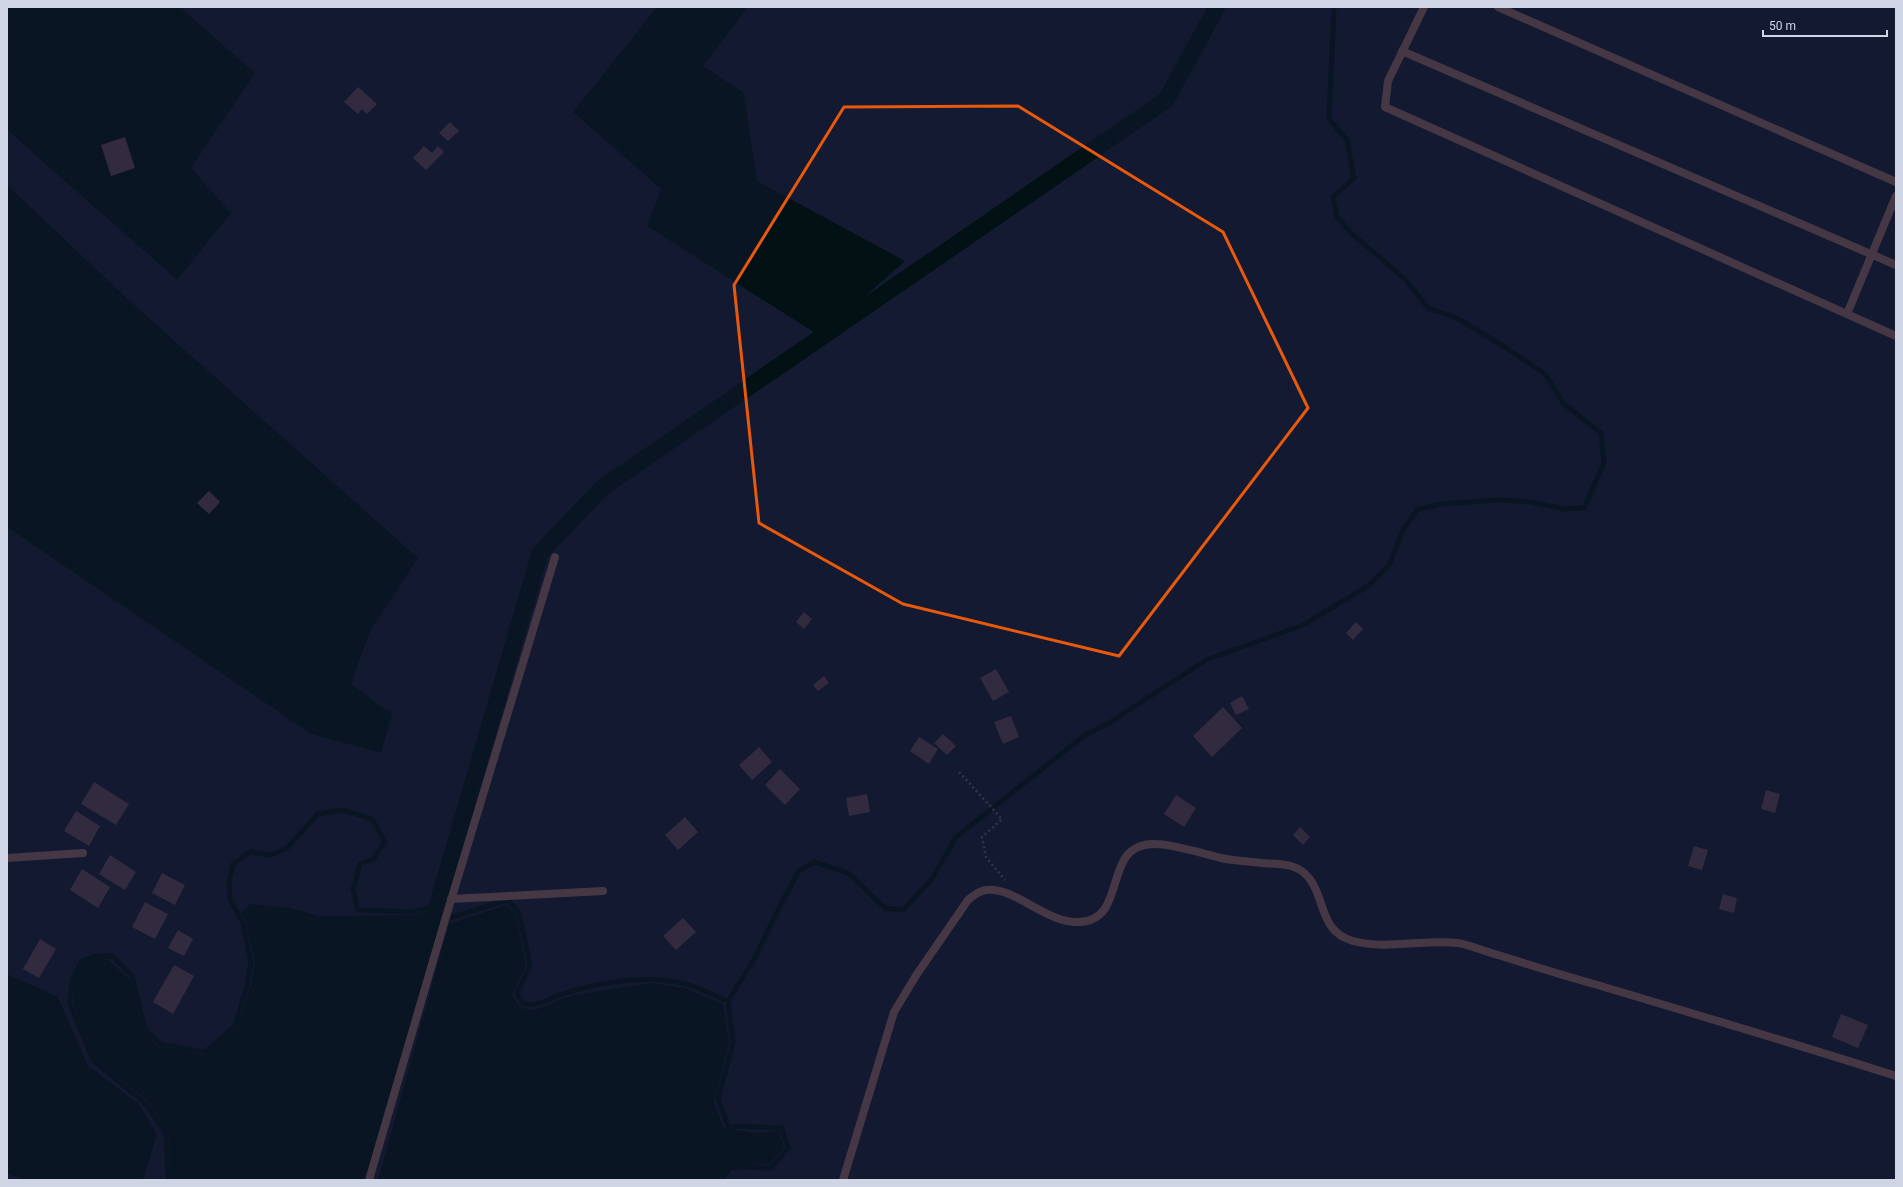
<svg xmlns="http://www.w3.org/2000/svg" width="1903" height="1187" font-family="Roboto,sans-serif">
	<rect width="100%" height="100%" fill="#131a31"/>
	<g fill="#021114">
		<polygon points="7,7 180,7 255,73 191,168 231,213 177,280 7,130"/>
		<polygon points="657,7 748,7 703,66 744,93 757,181 905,261 820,336 647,226 661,189 573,112"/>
		<polygon points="7,185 131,302 418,558 370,631 351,684 392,714 381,753 311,734 7,527"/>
		<polygon points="250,904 290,908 319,916 413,915 431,911 354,1180 171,1180 169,1136 164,1126 146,1099 95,1060 74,1005 74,980 83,963 96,956 109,960 130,980 143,1030 157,1046 203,1055 237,1029 251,985 255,962 245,919 241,913"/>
		<polygon points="506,905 516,914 526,965 512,995 521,1008 535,1010 569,996 652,983 685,988 723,1004 729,1043 714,1101 723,1127 753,1133 779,1131 784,1147 770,1164 732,1165 716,1180 378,1180 449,924"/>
		<polygon points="7,974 58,997 88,1066 138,1103 157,1134 143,1180 25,1180 7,1174"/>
	</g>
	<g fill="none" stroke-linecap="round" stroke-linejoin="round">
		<g stroke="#021114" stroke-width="5">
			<path d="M 168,1180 L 166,1134 L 146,1104 L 94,1061 L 80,1029 L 70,1003 L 72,980 L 82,961 L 96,956 L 112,956 L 132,976 L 145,1029 L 160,1044 L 205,1052 L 235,1026 L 247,986 L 251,963 L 243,923 L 230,899 L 229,882 L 233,864 L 250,852 L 270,855 L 286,849 L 318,814 L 342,810 L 372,819 L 385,842 L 373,859 L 360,864 L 353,889 L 358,910 L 410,912 L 437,907 L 449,918 L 508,900 L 519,913 L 530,965 L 517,993 L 523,1004 C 541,1007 553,996 569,992 C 605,981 648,975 685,984 C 699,987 714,996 728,1001"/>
			<polyline points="720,1180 731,1167 771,1168 788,1148 782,1128 728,1126 718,1099 733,1042 728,1001 752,963 784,898 799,871 814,862 848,873 885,908 903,910 932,879 956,837 1085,735 1109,723 1206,660 1303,625 1368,586 1389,565 1403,530 1417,510 1440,504 1499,500 1531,502 1564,509 1584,508 1604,463 1601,433 1564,404 1545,374 1508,349 1457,318 1428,308 1405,279 1352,234 1337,217 1333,197 1354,178 1347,140 1329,119 1334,7"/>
		</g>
		<polyline stroke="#021114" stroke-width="17" points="357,1180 540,553 602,488 1166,100 1217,7"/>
	</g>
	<g fill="#593e4f">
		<polygon points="358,87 377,104 367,114 362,109 358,114 344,102"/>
		<polygon points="450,122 459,131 448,141 439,133"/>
		<polygon points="125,137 135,168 111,176 101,145"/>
		<polygon points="424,146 432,153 438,146 444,152 426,170 413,158"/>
		<polygon points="209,491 220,502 209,514 197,503"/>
		<polygon points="804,612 812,619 804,629 796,622"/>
		<polygon points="1356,622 1363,629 1353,640 1346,633"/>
		<polygon points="996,669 1009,692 993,701 980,678"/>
		<polygon points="824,676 829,683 818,691 813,685"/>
		<polygon points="1242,696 1249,709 1236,715 1230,703"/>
		<polygon points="1223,707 1242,728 1212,757 1193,736"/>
		<polygon points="1011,716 1019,737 1003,744 994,722"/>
		<polygon points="943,734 956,746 947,755 934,743"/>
		<polygon points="919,737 938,749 929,764 910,751"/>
		<polygon points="759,747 772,762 752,780 739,765"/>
		<polygon points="780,769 800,789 785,805 765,785"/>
		<polygon points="94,782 129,804 116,825 81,804"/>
		<polygon points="1766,790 1780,794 1775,813 1761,809"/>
		<polygon points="867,794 870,812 849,816 846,798"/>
		<polygon points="1176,795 1196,808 1184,827 1164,814"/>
		<polygon points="76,811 100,826 89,846 64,831"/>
		<polygon points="685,817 698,832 678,850 665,835"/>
		<polygon points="1300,827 1310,837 1303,845 1293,835"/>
		<polygon points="1694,846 1708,850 1702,870 1688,866"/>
		<polygon points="110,855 136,872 125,890 99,874"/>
		<polygon points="82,869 110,887 98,908 70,890"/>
		<polygon points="162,873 185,885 175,905 152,893"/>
		<polygon points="1723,894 1737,898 1734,913 1719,909"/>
		<polygon points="145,902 168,914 155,939 132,927"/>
		<polygon points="683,918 696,932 676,950 663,936"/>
		<polygon points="178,930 193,939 184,956 168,948"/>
		<polygon points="40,939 56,949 39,978 23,969"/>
		<polygon points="174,965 194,976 173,1014 153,1002"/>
		<polygon points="1841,1014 1868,1025 1858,1048 1832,1037"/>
	</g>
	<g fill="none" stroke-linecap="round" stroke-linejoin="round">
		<polyline stroke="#50576b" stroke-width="2.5" stroke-dasharray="2 3" stroke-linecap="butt" points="959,772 1002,819 982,837 986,857 1005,880"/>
		<g stroke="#845c5c" stroke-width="8">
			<polyline points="1424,7 1388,81 1385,107 1896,336"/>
			<polyline points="1498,7 1896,182"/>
			<polyline points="1402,51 1896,265"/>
			<polyline points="1847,314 1896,196"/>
			<polyline points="7,858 83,853"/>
			<polyline points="451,899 603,891"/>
			<polyline points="369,1180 445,920 555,557"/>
			<path d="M 843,1180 L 894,1012 L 917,974 L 968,900 C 973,896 978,891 986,890 C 1014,886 1047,924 1079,922 C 1130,920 1100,844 1154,844 C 1174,844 1200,853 1221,858 C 1234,861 1249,861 1262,863 C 1276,864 1292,863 1303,872 C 1327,891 1316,931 1353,941 C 1387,950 1424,939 1458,943 C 1471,945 1486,952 1498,955 C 1530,965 1562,975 1594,984 C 1695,1014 1796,1044 1896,1076"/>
		</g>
	</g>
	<path d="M0 0H1903V1187H0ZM 1018,106 L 1223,232 L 1308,408 L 1119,656 L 903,604 L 759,523 L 734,285 L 844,107 Z" fill="#131a31" fill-opacity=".55" fill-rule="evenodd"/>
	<path fill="none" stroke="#e8590c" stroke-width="3" stroke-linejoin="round" d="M 1018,106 L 1223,232 L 1308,408 L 1119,656 L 903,604 L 759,523 L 734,285 L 844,107 Z"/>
	<rect width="1903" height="1187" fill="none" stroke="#cfd5e5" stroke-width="16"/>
	<path d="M1763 30v6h124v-6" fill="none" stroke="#cfd5e5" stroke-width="2"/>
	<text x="1769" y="30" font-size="12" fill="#cfd5e5" stroke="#131a31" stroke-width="3" paint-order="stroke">50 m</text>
</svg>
